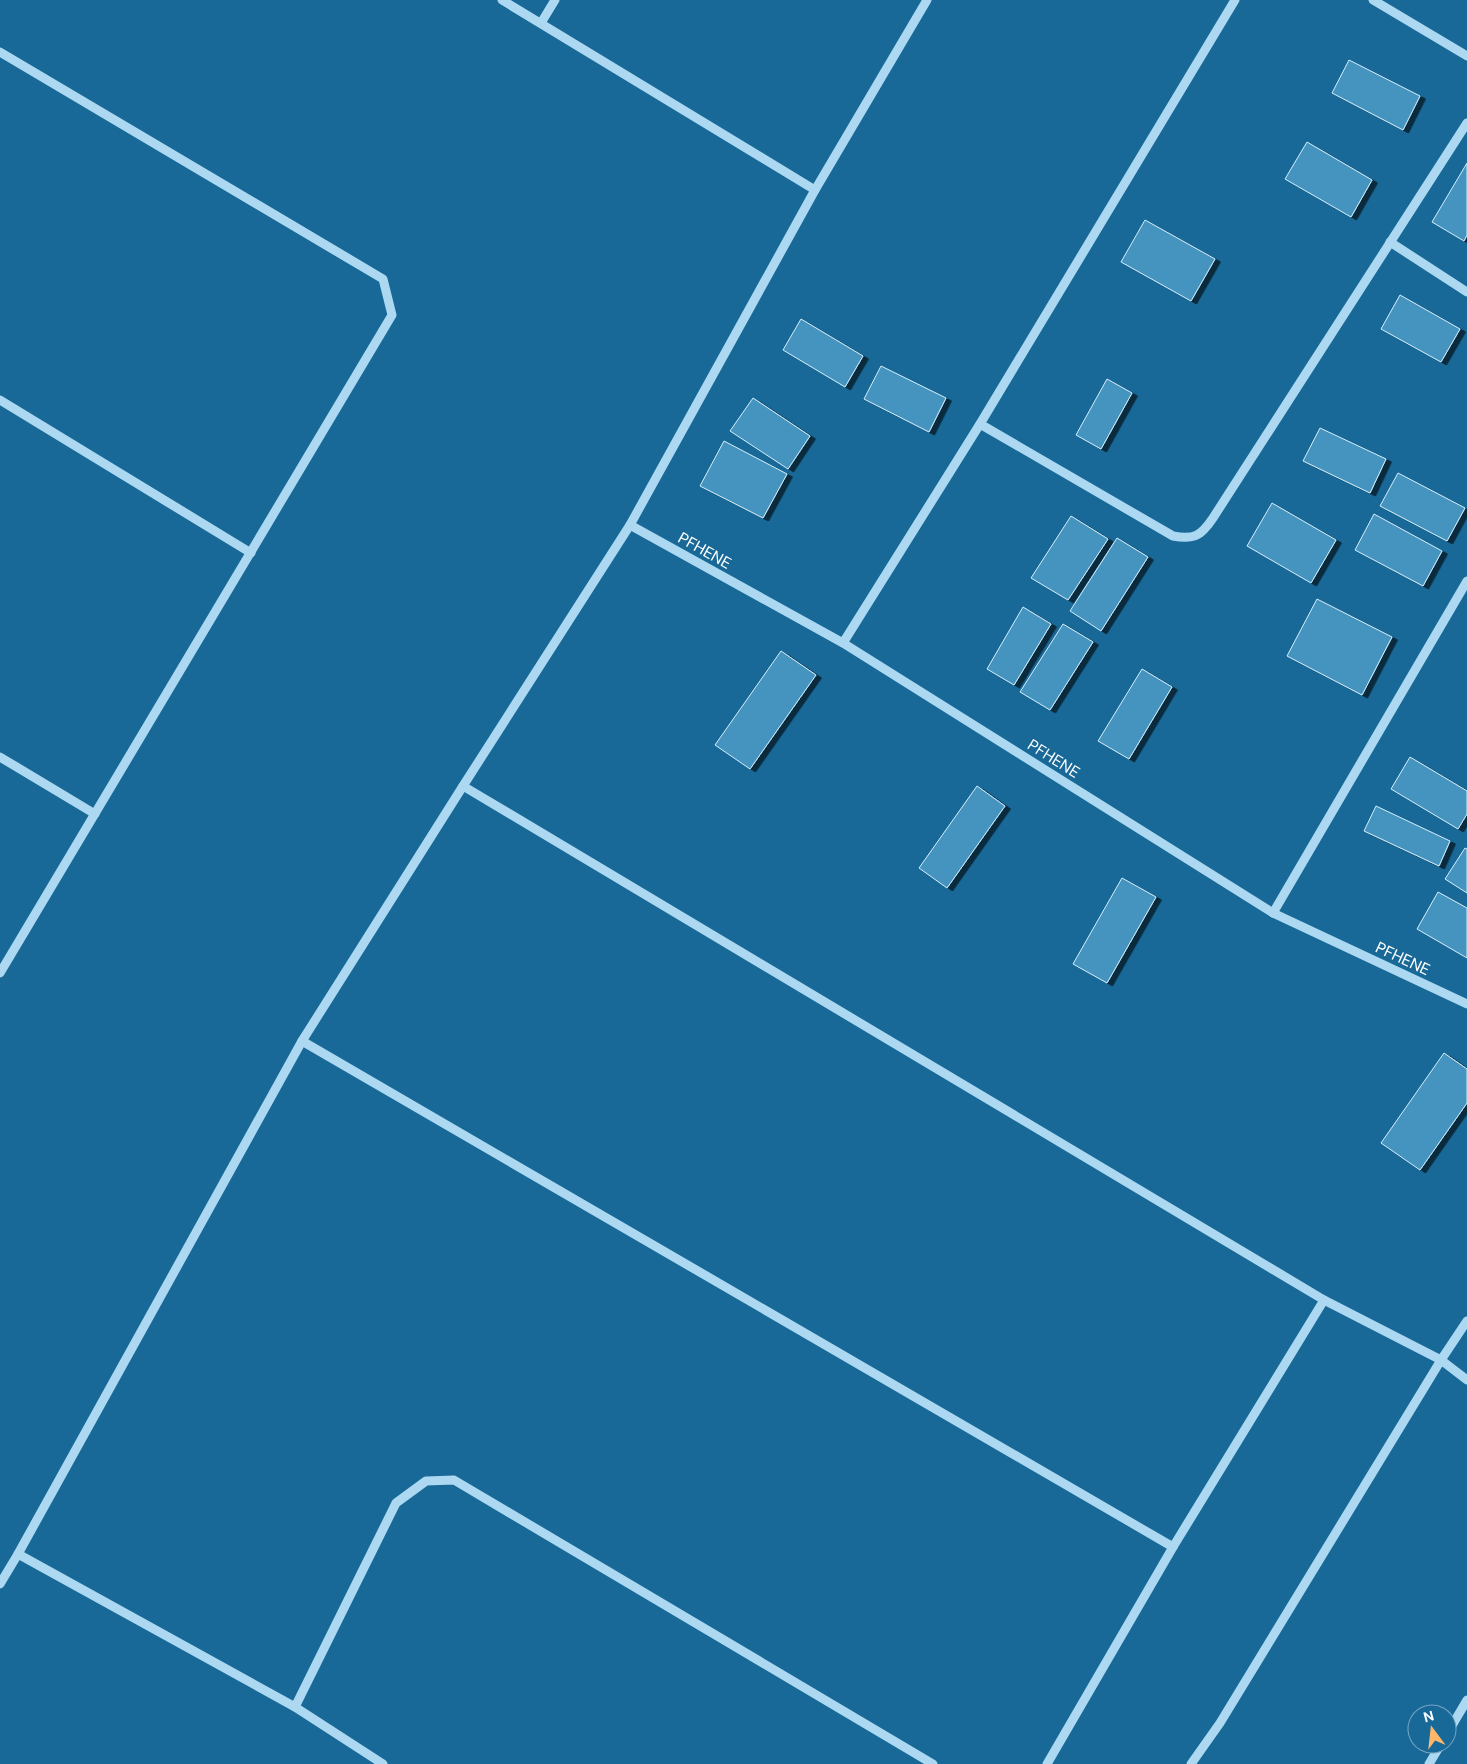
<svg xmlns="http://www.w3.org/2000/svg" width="1467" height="1764" font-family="'DM Sans',sans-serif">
	<defs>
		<filter id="shadow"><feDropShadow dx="5.5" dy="3" stdDeviation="0" flood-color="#0009"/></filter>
	</defs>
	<rect width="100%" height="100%" fill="#186998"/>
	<g fill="#4594c0" stroke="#d3eefc" filter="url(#shadow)">
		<polygon points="1349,60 1420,96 1403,130 1332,93"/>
		<polygon points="1307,142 1372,180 1351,217 1285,179"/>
		<polygon points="1467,163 1467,235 1464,241 1432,222"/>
		<polygon points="1145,220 1215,259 1191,301 1121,262"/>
		<polygon points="1400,295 1460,329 1441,362 1381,329"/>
		<polygon points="801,319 863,356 845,387 783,350"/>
		<polygon points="881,366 946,398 929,432 864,399"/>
		<polygon points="1107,379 1132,393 1101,449 1076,435"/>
		<polygon points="753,398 810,436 788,469 730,431"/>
		<polygon points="1320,428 1386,459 1370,493 1303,461"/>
		<polygon points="724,441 787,474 763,518 700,486"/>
		<polygon points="1398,473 1465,508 1447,541 1380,506"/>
		<polygon points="1272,503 1336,540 1311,583 1247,546"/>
		<polygon points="1374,514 1442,551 1423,586 1355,550"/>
		<polygon points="1071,516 1108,539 1068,600 1031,578"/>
		<polygon points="1117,538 1148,557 1101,631 1070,611"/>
		<polygon points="1317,599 1392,637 1362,695 1287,656"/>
		<polygon points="1023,607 1051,624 1014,685 987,669"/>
		<polygon points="1063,624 1093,642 1050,710 1020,692"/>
		<polygon points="781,651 816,675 750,769 715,745"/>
		<polygon points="1142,669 1172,687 1129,759 1098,741"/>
		<polygon points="1410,757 1467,791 1467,814 1458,829 1391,789"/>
		<polygon points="977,786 1005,806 947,888 919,868"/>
		<polygon points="1376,806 1450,841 1439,866 1364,831"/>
		<polygon points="1465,848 1467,849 1467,893 1445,879"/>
		<polygon points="1122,878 1156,897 1107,983 1073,964"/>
		<polygon points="1438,892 1467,908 1467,958 1417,929"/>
		<polygon points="1444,1053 1467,1069 1467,1103 1420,1170 1381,1143"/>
	</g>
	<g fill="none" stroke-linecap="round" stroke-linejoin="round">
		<g stroke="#acd9f1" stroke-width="9">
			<polyline points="502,0 815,190"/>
			<polyline points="1373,0 1467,56"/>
			<polyline points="541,23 555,0"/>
			<polyline points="0,52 383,279 392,315 0,973"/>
			<polyline points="1390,242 1467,292"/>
			<polyline points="0,400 251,553"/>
			<path d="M 980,424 L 1173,536 C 1194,540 1201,536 1213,518 L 1467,123"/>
			<polyline points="630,525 843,643 1273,913 1467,1004"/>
			<polyline points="843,643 980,424 1235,0"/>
			<polyline points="0,757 95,814"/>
			<polyline points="463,786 1324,1300 1441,1360 1467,1380"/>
			<polyline points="1273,913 1467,581"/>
			<polyline points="302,1041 1173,1547"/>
			<polyline points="18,1554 295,1707 383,1764"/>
			<polyline points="0,1584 18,1554 302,1041 463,786 630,525 815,190 927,0"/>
			<polyline points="295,1707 396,1503 426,1481 454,1480 933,1764"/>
			<polyline points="1447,1734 1467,1700"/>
			<polyline points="1047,1764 1173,1547 1324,1300"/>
			<polyline points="1191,1764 1220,1723 1441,1360 1467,1321"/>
			<polyline points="1429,1764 1441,1744"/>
		</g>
	</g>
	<g text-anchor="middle" stroke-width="4" stroke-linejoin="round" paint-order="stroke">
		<g font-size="16" fill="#fff" stroke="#186998">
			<text transform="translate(705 550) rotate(29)" y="6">PFHENE</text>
			<text transform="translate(1054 758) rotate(32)" y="6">PFHENE</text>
			<text transform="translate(1403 958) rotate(25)" y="6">PFHENE</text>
		</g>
	</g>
	<g transform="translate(1432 1729) rotate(345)"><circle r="24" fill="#186998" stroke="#74a5c1"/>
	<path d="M0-4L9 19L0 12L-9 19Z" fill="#ffb76c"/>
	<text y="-8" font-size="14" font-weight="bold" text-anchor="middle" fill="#ffffff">N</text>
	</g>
</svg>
